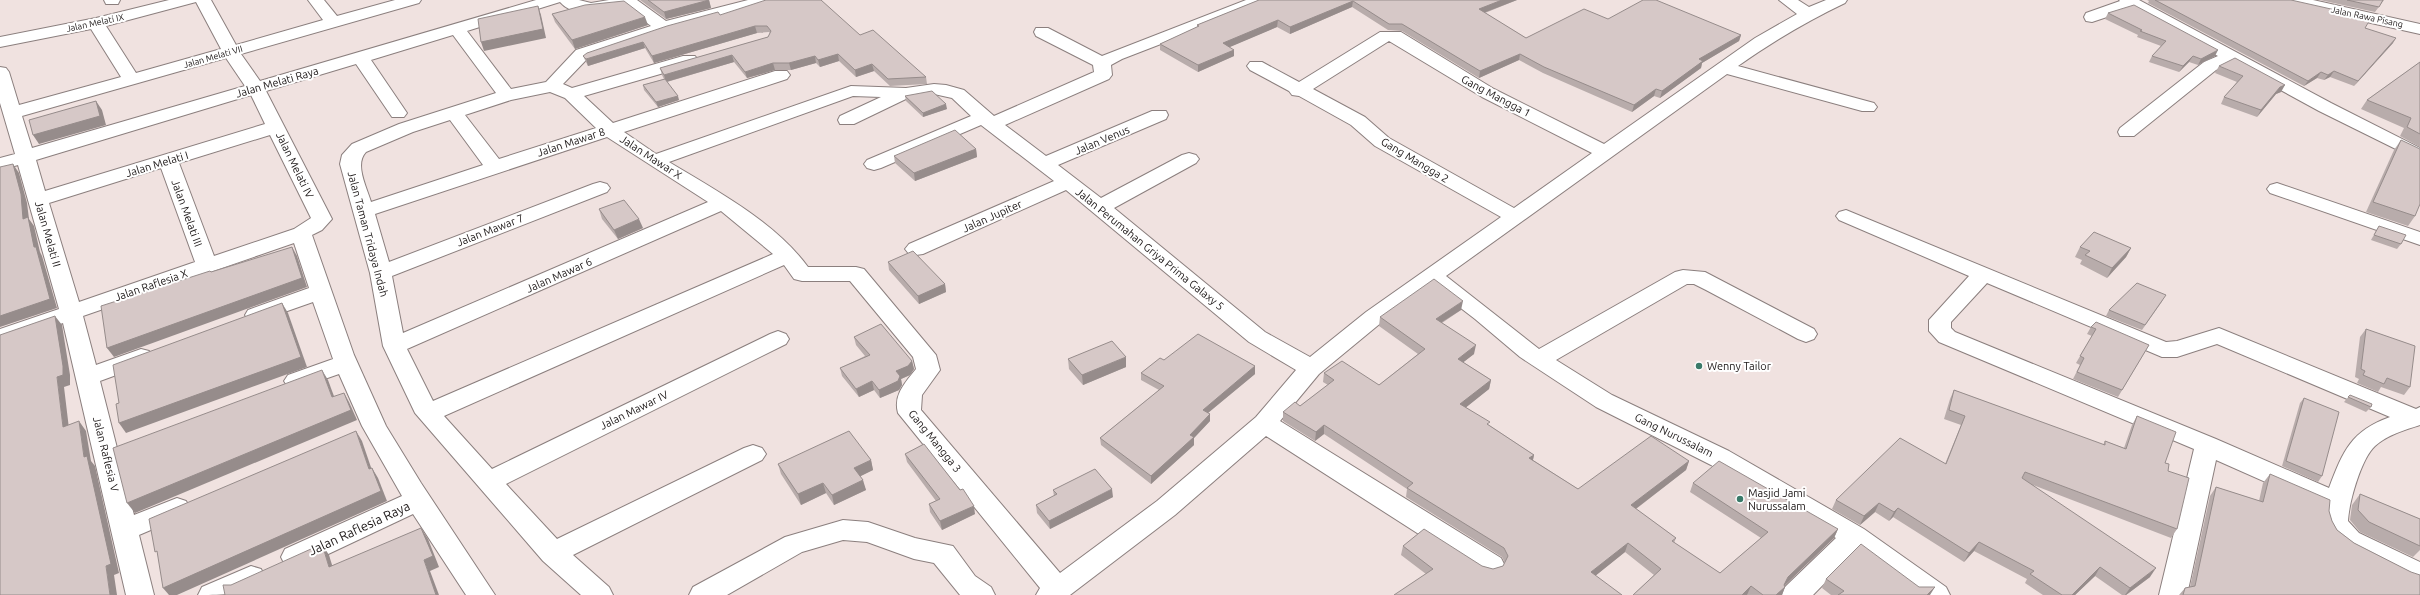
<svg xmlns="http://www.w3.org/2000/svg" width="2420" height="595" font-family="Ubuntu,sans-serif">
	<rect width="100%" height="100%" fill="#f0e2e0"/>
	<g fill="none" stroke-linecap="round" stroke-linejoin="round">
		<defs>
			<g id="minor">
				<polygon points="104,0 120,0 118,4 106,4"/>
				<path d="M 169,0 L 211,0 L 236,45 L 323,20 L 308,0 L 324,0 L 337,16 L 395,0 L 421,0 L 419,3 L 241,54 L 260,81 L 536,0 L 579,0 L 591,3 L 609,0 L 637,0 L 666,21 L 748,0 L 775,0 L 773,3 L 669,31 L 588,58 L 563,84 L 572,88 L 683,56 L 695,56 L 698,60 L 695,64 L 584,96 L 613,123 L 775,71 L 787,71 L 790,75 L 787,79 L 624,132 L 656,154 L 851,86 L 906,88 L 934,84 L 946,85 L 964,90 L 994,116 L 1094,72 L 1093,65 L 1036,36 L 1034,32 L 1036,28 L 1048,28 L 1102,56 L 1246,0 L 1269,0 L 1267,3 L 1122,59 L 1111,65 L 1112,75 L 1109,79 L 1005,125 L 1046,156 L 1152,111 L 1166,111 L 1168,115 L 1166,119 L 1058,165 L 1101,198 L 1182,155 L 1189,153 L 1196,155 L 1199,159 L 1196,163 L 1114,208 L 1265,332 L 1310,357 L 1366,312 L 1501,217 L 1375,146 L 1351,125 L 1299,96 L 1292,95 L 1289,91 L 1250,70 L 1247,66 L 1250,62 L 1262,62 L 1299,82 L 1380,32 L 1401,32 L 1494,89 L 1604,144 L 1755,38 L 1797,14 L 1779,0 L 1798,0 L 1809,7 L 1826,0 L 1847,0 L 1845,3 C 1807,21 1772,42 1738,66 L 1874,103 L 1877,107 L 1874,111 L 1862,111 L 1727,74 L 1446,276 L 1539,349 L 1675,272 L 1683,270 L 1705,272 L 1814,329 L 1817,334 L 1814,339 L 1806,342 L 1798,339 L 1706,290 L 1694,284 L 1687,284 L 1556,360 L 1612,395 L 1729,451 L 1864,529 L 1946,587 L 1950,595 L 1915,595 L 1856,551 L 1813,595 L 1781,595 L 1785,587 L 1836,538 L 1711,465 L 1596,407 L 1520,357 L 1475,319 L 1432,286 L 1382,322 L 1319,374 L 1280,421 L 1501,558 L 1505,566 L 1501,574 L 1491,577 L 1481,574 L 1266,436 L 1175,515 L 1070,595 L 1036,595 L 1040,588 L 898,413 C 893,395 905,383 916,369 L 913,357 L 850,281 L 802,281 L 794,279 L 784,265 L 444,416 L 492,469 L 770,334 L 778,331 L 786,334 L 789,339 L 786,344 L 506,484 L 557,539 L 744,448 L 753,445 L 762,448 L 766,454 L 762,460 L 573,555 L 609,587 L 613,595 L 581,595 L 543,561 L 415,413 L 383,346 L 370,273 L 340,164 L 342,155 L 352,144 L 399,124 L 496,93 L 453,35 L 371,60 L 407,113 L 404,117 L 392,117 L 356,64 L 266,91 L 332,219 L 322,230 L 312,235 L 354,355 L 386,426 L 421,483 L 495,595 L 466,595 L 413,514 L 305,565 L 295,568 L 285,565 L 281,557 L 285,549 L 402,496 L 362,426 L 339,374 L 296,389 L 288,387 L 284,381 L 288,375 L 333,359 L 313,302 L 256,322 L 248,320 L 245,315 L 248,310 L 309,288 L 294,243 L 83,316 L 96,365 L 141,349 L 149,351 L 153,357 L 149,363 L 100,381 L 134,515 L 177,498 L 186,501 L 190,508 L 186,515 L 139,535 L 154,595 L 126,595 L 63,323 L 0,345 L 0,329 L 59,309 L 18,165 L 0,170 L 0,158 L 15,154 L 0,103 L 0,67 L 6,68 L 9,72 L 19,105 L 121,77 L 91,29 L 0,47 L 0,37 L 96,18 ZM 196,2 L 221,49 L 136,73 L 106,26 ZM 560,2 C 578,22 605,7 627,8 L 651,26 L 576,50 L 546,82 L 511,89 L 467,31 ZM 1389,41 L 1482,97 L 1592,153 L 1514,208 L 1389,138 L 1365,117 L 1313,89 ZM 226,58 L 245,86 L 32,148 L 22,116 ZM 550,92 L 565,98 L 596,128 L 499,159 L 465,115 L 511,100 ZM 934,94 L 952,98 L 971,116 L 867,160 L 864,164 L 867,168 L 874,170 L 881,168 L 981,125 L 1054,181 L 909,244 L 905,249 L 909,254 L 916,255 L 923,254 L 1066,190 L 1249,342 L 1296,370 L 1256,417 L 1157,501 L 1060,573 L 921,410 L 922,395 L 940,370 L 936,355 L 864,269 L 856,267 L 808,267 C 775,222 717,191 669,162 L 853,96 L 881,97 L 840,116 L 838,120 L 840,124 L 854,124 L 908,98 ZM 251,95 L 265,124 L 45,191 L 36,160 ZM 450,120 L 483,165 L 371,202 C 367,188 354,164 366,152 L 413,132 ZM 270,135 L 311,218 L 294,229 L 214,256 L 179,163 ZM 607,137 L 708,202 L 403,333 L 392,276 L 607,192 L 610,188 L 607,184 L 600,182 L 593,184 L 389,262 L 375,214 ZM 161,168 L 195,262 L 79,302 L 49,203 ZM 721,211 L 773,254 L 433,401 L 407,349 Z"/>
				<polygon points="2119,0 2139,0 2331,103 2420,148 2420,161 2319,111 2231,63 2216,70 2134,136 2120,136 2118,132 2120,128 2204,62 2218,56 2131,9 2092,22 2086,21 2084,17 2086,13 2120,1"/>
				<polygon points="2283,0 2313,0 2420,24 2420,34 2291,5 2285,3"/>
				<polygon points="2277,183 2420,232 2420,245 2270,193 2267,189 2270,185"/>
				<path d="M 1846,210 L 2166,342 L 2177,341 L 2219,328 L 2416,409 L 2420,407 L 2420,425 C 2405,430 2387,435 2375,446 C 2361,459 2349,502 2348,521 L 2359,533 L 2420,562 L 2420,586 C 2405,581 2391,573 2377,566 C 2353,554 2316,541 2324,508 L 2216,460 L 2187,595 L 2159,595 L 2194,449 L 1939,342 L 1929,331 L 1929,320 L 1969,276 L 1839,220 L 1836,216 L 1839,212 ZM 1987,283 L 2162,357 L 2177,357 L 2217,344 L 2390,417 C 2351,431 2343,451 2329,488 L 2216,439 L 1955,332 L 1951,328 L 1951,322 Z"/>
				<polygon points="843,520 868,522 915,538 953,546 975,576 991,587 995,595 960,595 934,563 914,559 867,542 843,540 802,552 727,595 689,595 693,587 785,537"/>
				<path d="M 251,566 L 261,569 L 265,577 C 253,595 220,595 198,595 L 202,587 Z"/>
			</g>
		</defs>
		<use href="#minor" stroke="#8b7f7e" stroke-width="2"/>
		<use href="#minor" fill="#fff" fill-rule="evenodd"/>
	</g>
	<g fill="#b8acab">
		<polygon points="640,0 709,0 711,8 666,19"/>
		<polygon points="1259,0 1517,0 1485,13 1526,38 1608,19 1741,35 1739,41 1702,63 1701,68 1660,98 1654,96 1632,112 1543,73 1519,60 1479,78 1402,31 1388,30 1352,7 1290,34 1277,27 1229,47 1234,50 1234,56 1198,72 1160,50 1160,44 1197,27 1197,25"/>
		<polygon points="2147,0 2291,0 2365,28 2393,43 2354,86 2330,77 2324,80 2317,78 2304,86 2148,3 2149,1"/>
		<polygon points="2320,0 2384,0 2375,12"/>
		<polygon points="2108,13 2215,56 2198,65 2189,62 2179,72 2149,62 2152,56 2161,46 2137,37 2138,35 2105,19"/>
		<polygon points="552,14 648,25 575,49 555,22"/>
		<polygon points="720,15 860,35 926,77 927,84 890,86 874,71 856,77 839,61 820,67 816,63 791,70 775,70 747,78 734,62 667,82 679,100 658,107 644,90 643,85 664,79 662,75 660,68 768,37 770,33 769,32 757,33 654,63 645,48 588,66 583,56"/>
		<polygon points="2420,62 2420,147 2400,136 2404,128 2361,109 2367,100"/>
		<polygon points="2219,66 2281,92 2276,94 2257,117 2221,104 2224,97 2237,82 2215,73"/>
		<polygon points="905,96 947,109 923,117 906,101"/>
		<polygon points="2401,140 2415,216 2408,226 2366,212 2394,150"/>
		<polygon points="976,149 977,157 915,181 895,163 894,156"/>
		<polygon points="599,209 643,228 618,239 602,219"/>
		<polygon points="2379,226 2401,244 2397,249 2371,240"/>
		<polygon points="2080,247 2131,248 2126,257 2107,278 2080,264 2082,260 2075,257"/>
		<polygon points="888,262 945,284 946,292 919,304 889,270"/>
		<polygon points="2163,300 2142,330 2106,316 2109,310"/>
		<polygon points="1461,310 1442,323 1474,354 1463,362 1491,380 1489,389 1466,407 1489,425 1534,455 1533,460 1578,489 1689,461 1686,470 1636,509 1676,538 1674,543 1720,573 1761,538 1690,492 1693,483 1838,529 1834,538 1784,586 1785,587 1782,595 1633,595 1654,575 1625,552 1596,575 1426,574 1401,555 1403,546 1493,569 1503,566 1505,563 1502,557 1406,497 1407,489 1324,434 1315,441 1283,421 1283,412 1300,406 1328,385 1323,382 1324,373 1379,385 1418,354 1379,326 1380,317"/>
		<polygon points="2091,327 2149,345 2118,397 2073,379 2080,365 2076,363 2092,336 2087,334"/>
		<polygon points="2366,329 2410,387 2404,395 2381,387 2378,392 2357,383 2359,379 2355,377 2360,337"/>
		<polygon points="854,337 912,361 914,369 910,375 901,379 902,385 899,390 880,398 874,390 859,397 842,376 840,368 865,356 856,345"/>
		<polygon points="1068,359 1126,367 1083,385 1069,369"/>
		<polygon points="1164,360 1255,366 1255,374 1208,413 1210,421 1194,438 1194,445 1151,484 1101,445 1100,438 1159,390 1141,380 1141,373"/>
		<polygon points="1954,390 2103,445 2105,441 2124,448 2132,425 2137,416 2165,463 2168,471 2177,529 2171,538 2033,485 2150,577 2126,595 2122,595 2095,576 2075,595 2043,595 2025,583 2027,579 1974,551 1964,562 1893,517 1889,521 1875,512 1860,525 1832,509 1836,500 1945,464 1961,425 1944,419 1950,399"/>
		<polygon points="2350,395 2371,407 2366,412 2344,402"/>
		<polygon points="2304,398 2322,476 2318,482 2282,466 2300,403"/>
		<polygon points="905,454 975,514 942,530 930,512 929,504 936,501 907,462"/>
		<polygon points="871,460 873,470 860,476 866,490 834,505 826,493 801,505 781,474 778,464"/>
		<polygon points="2270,474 2329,511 2332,521 2337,530 2354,543 2411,572 2420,595 2179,595 2185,588 2190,587 2210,496 2216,487 2259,501 2263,483"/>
		<polygon points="1053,490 1113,497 1050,529 1037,513 1036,505 1054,496"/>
		<polygon points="2360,494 2420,519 2420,550 2413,557 2360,532 2350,520 2352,505"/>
		<polygon points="1826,579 1919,587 1930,595 1831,595 1822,588"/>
	</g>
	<g fill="#968c8b">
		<polygon points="709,0 711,8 666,19 664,12"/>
		<polygon points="1502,0 1517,0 1478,15 1479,9"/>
		<polygon points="1353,1 1352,7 1290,34 1290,27"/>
		<polygon points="538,6 541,15 546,38 484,51 481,42"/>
		<polygon points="645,17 648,25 575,49 572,40"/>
		<polygon points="1278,20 1277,27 1223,50 1223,43"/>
		<polygon points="755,26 757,33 654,63 652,56"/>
		<polygon points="1741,35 1739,41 1702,63 1701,68 1660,98 1662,91 1699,59"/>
		<polygon points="2396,38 2393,43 2354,86 2358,81"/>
		<polygon points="643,42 645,48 588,66 586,59"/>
		<polygon points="1234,50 1234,56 1198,72 1198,65"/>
		<polygon points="2218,50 2215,56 2198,65 2201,59"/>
		<polygon points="838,54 839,61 820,67 818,60"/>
		<polygon points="1520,54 1519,60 1479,78 1480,71"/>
		<polygon points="732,55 734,62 666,82 664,75"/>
		<polygon points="815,56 816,63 791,70 789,63"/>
		<polygon points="2193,56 2189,62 2179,72 2183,66"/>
		<polygon points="773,63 775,70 747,78 745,72"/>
		<polygon points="872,64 874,71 856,77 855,70"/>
		<polygon points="2334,71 2330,77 2324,80 2328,75"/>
		<polygon points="2321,72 2317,78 2304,86 2308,81"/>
		<polygon points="2285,85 2281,92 2276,94 2257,117 2261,110 2280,87"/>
		<polygon points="1656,89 1654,96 1632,112 1634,105"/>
		<polygon points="678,96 679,100 658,107 656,102"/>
		<polygon points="96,101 102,110 106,125 39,144 33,135"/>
		<polygon points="946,104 947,109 923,117 923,113"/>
		<polygon points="976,149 977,157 915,181 914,173"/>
		<polygon points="13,164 19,173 27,203 29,219 34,226 40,252 42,256 57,308 0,327 0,316 34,247 23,219"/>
		<polygon points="639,219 643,228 618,239 614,230"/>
		<polygon points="292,247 297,256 307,287 114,357 107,348"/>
		<polygon points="2131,248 2126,257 2107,278 2112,268"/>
		<polygon points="945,284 946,292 919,304 918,296"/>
		<polygon points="1463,301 1461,310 1434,327 1436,319"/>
		<polygon points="282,303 288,313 307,367 126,433 119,423"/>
		<polygon points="55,316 62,325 70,375 70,385 64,387 70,437 63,427 57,377"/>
		<polygon points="1476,345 1474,354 1456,368 1458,359"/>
		<polygon points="1126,357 1126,367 1083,385 1082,375"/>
		<polygon points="912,361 914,369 910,375 901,379 902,385 899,390 880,398 879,390 896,371"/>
		<polygon points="1255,366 1255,374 1203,417 1203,410"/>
		<polygon points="322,370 328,380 338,407 332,397"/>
		<polygon points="1491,380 1489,389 1459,413 1460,404"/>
		<polygon points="872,381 874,390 859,397 856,389"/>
		<polygon points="344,393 349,402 357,420 135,513 127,503"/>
		<polygon points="1210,414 1210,421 1194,438 1194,445 1151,484 1151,476"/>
		<polygon points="79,421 86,431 91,461 95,466 119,573 114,575 117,595 110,595 106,566 84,457"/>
		<polygon points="1324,425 1324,434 1315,441 1316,432"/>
		<polygon points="356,431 362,441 375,479 369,469"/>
		<polygon points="1534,455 1532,464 1529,458"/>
		<polygon points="871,460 873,470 857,478 854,468"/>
		<polygon points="1689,461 1686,470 1629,514 1631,505"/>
		<polygon points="372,468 378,478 387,501 177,595 169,595 163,588"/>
		<polygon points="863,480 866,490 834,505 832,495"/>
		<polygon points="823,483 826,493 801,505 798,494"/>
		<polygon points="1112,489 1113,497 1050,529 1049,521"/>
		<polygon points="1879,503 1875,512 1860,525 1864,516"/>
		<polygon points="974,506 975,514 942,530 940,521"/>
		<polygon points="1898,508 1893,517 1889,521 1894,512"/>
		<polygon points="421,528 428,539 439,567 430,571 439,595 436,595 424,560"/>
		<polygon points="1838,529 1834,538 1784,586 1785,587 1782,595 1776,595 1788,577"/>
		<polygon points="1979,542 1974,551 1964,562 1969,553"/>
		<polygon points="1628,543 1625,552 1589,581 1591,572"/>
		<polygon points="322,544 329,555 336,578 329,567"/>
		<polygon points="2100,567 2095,576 2075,595 2072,595"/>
		<polygon points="2156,568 2150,577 2126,595 2125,595 2130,588"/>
		<polygon points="1751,586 1747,595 1742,595"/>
		<polygon points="1935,587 1930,595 1927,595"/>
	</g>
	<g fill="#d6c8c7" stroke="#968c8b">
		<polygon points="648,0 709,0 664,12"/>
		<polygon points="766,0 821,0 860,35 873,30 926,77 888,79 872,64 855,70 838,54 818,60 815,56 789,63 773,63 745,72 732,55 664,75 660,68 768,37 771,31 767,26 755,26 652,56 643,42 586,59 583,56 587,53 667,26 718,12 720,15"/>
		<polygon points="1259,0 1502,0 1479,9 1526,38 1584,9 1608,19 1643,0 1656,0 1741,35 1699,59 1703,61 1662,91 1656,89 1634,105 1544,67 1520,54 1480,71 1402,24 1389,24 1353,1 1290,27 1278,20 1223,43 1234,50 1198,65 1160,44 1199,26 1197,25"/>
		<polygon points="2155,0 2291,0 2371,18 2365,28 2396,38 2358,81 2334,71 2328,75 2321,72 2308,81"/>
		<polygon points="2347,0 2383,0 2379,7"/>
		<polygon points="624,1 645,17 572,40 552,14 585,5"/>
		<polygon points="2134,5 2218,50 2201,59 2193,56 2183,66 2152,56 2166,41 2140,31 2142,30 2108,13"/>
		<polygon points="538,6 543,29 481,42 478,19"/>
		<polygon points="2235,58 2285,85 2280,87 2261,110 2224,97 2243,76 2219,66"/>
		<polygon points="2420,62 2420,134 2407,127 2411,118 2367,100"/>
		<polygon points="665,79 678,96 656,102 643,85"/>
		<polygon points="932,91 946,104 923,113 905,96"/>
		<polygon points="96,101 100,116 33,135 29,120"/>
		<polygon points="955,130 976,149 914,173 894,156"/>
		<polygon points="2401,140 2420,149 2420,204 2415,216 2373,202"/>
		<polygon points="13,164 21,194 23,219 28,217 34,247 36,247 50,299 0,316 0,167"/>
		<polygon points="624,200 639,219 614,230 599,209"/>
		<polygon points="2379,226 2406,235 2401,244 2374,235"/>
		<polygon points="2094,232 2131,248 2112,268 2085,255 2090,251 2080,247"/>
		<polygon points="292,247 302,278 107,348 101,306 210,271 211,272"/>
		<polygon points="913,251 945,284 918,296 888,262"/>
		<polygon points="1434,279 1463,301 1436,319 1476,345 1458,359 1491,380 1460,404 1490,422 1487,424 1534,455 1529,458 1578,489 1651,436 1689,461 1631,505 1676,538 1672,541 1720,573 1768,532 1693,483 1719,461 1838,529 1788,577 1784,585 1785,587 1776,595 1763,595 1751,586 1742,595 1633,595 1661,569 1628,543 1591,572 1622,595 1394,595 1433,569 1403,546 1424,529 1482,566 1493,569 1503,566 1508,556 1504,548 1407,488 1413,483 1324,425 1316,432 1283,412 1295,402 1300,406 1334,380 1324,373 1342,361 1379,385 1425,349 1380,317"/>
		<polygon points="2137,283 2166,295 2145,325 2109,310"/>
		<polygon points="282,303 301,357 119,423 116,404 119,403 113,365"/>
		<polygon points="55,316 63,366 63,375 57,377 63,427 79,421 84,457 87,456 111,564 106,566 110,595 0,595 0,335"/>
		<polygon points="2096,322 2149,345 2122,390 2077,372 2084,358 2080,356 2096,329 2091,327"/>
		<polygon points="881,324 912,361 908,366 896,371 900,376 898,381 879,390 872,381 856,389 840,368 870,355 854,337"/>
		<polygon points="2366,329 2415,346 2410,387 2387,378 2384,384 2363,375 2365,371 2361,369"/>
		<polygon points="1198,334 1255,366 1203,410 1210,414 1190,435 1194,437 1151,476 1100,438 1164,386 1141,373 1160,358 1164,360"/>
		<polygon points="1112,341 1126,357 1082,375 1068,359"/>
		<polygon points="322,370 332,397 344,393 351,410 127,503 113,448"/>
		<polygon points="1954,390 2105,445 2105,441 2126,449 2137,416 2176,432 2165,463 2169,464 2168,471 2189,478 2177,529 2025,472 2022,478 2156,568 2130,588 2100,567 2072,595 2062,595 2030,574 2034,571 1979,542 1969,553 1898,508 1894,512 1879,503 1864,516 1836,500 1900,438 1946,464 1965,416 1949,410"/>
		<polygon points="2350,395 2372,404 2371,407 2348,397"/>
		<polygon points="2304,398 2339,412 2322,476 2286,461"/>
		<polygon points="356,431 369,469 372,468 381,491 163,588 157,551 155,552 149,519"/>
		<polygon points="849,431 871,460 854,468 863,480 832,495 823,483 798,494 778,464"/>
		<polygon points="924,444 960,490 963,489 974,506 940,521 929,504 940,499 905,454"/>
		<polygon points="1095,469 1112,489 1049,521 1036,505 1057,494 1053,490"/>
		<polygon points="2270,474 2330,500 2329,511 2332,521 2337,530 2354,543 2411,572 2420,575 2420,595 2183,595 2185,588 2195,586 2216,487 2263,502"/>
		<polygon points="2360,494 2420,519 2420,546 2369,522 2358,510"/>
		<polygon points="421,528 433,556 424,560 436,595 225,595 223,585 231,585 322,544 329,567"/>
		<polygon points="1861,544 1919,587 1935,587 1927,595 1838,595 1844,591 1826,579"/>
	</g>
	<g fill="#3a7a69" stroke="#fff" stroke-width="1.5">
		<circle cx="1699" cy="366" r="4"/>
		<circle cx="1740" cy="499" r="4"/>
	</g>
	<g text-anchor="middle" stroke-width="4" stroke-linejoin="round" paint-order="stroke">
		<g font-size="9" fill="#1c1717" stroke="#fff">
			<text transform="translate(2367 17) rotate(12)" y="3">Jalan Rawa Pisang</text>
			<text transform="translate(95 23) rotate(-12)" y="3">Jalan Melati IX</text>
			<text transform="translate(213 57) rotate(-16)" y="3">Jalan Melati VII</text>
		</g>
		<g font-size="11" fill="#1c1717" stroke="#fff">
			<text transform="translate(277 82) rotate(-16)" y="4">Jalan Melati Raya</text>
			<text transform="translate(1496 96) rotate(28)" y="4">Gang Mangga 1</text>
			<text transform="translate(1102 140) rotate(-23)" y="4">Jalan Venus</text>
			<text transform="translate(571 142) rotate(-18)" y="4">Jalan Mawar 8</text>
			<text transform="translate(651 157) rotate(33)" y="4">Jalan Mawar X</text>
			<text transform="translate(1415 160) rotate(31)" y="4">Gang Mangga 2</text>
			<text transform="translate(157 164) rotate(-17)" y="4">Jalan Melati I</text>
			<text transform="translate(295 165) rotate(64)" y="4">Jalan Melati IV</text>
			<text transform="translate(187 213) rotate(70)" y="4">Jalan Melati III</text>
			<text transform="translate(992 216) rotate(-24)" y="4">Jalan Jupiter</text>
			<text transform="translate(490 230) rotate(-21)" y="4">Jalan Mawar 7</text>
			<text transform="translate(48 234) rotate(74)" y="4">Jalan Melati II</text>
			<text transform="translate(368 234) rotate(75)" y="4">Jalan Taman Tridaya Indah</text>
			<text transform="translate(1150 249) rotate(39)" y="4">Jalan Perumahan Griya Prima Galaxy 5</text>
			<text transform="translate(559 275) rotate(-24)" y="4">Jalan Mawar 6</text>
			<text transform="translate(151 285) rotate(-19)" y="4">Jalan Raflesia X</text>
			<text transform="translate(634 410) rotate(-26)" y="4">Jalan Mawar IV</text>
			<text transform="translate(1674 435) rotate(26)" y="4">Gang Nurussalam</text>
			<text transform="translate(935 441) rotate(51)" y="4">Gang Mangga 3</text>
			<text transform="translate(106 454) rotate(76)" y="4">Jalan Raflesia V</text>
		</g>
		<g font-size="11" fill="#1c1717" stroke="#fff" text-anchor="start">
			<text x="1707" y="370">Wenny Tailor</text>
			<text x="1748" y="497">Masjid Jami<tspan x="1748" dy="13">Nurussalam</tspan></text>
		</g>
		<g font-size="13" fill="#1c1717" stroke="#fff">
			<text transform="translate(359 528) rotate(-25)" y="5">Jalan Raflesia Raya</text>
		</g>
	</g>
</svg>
